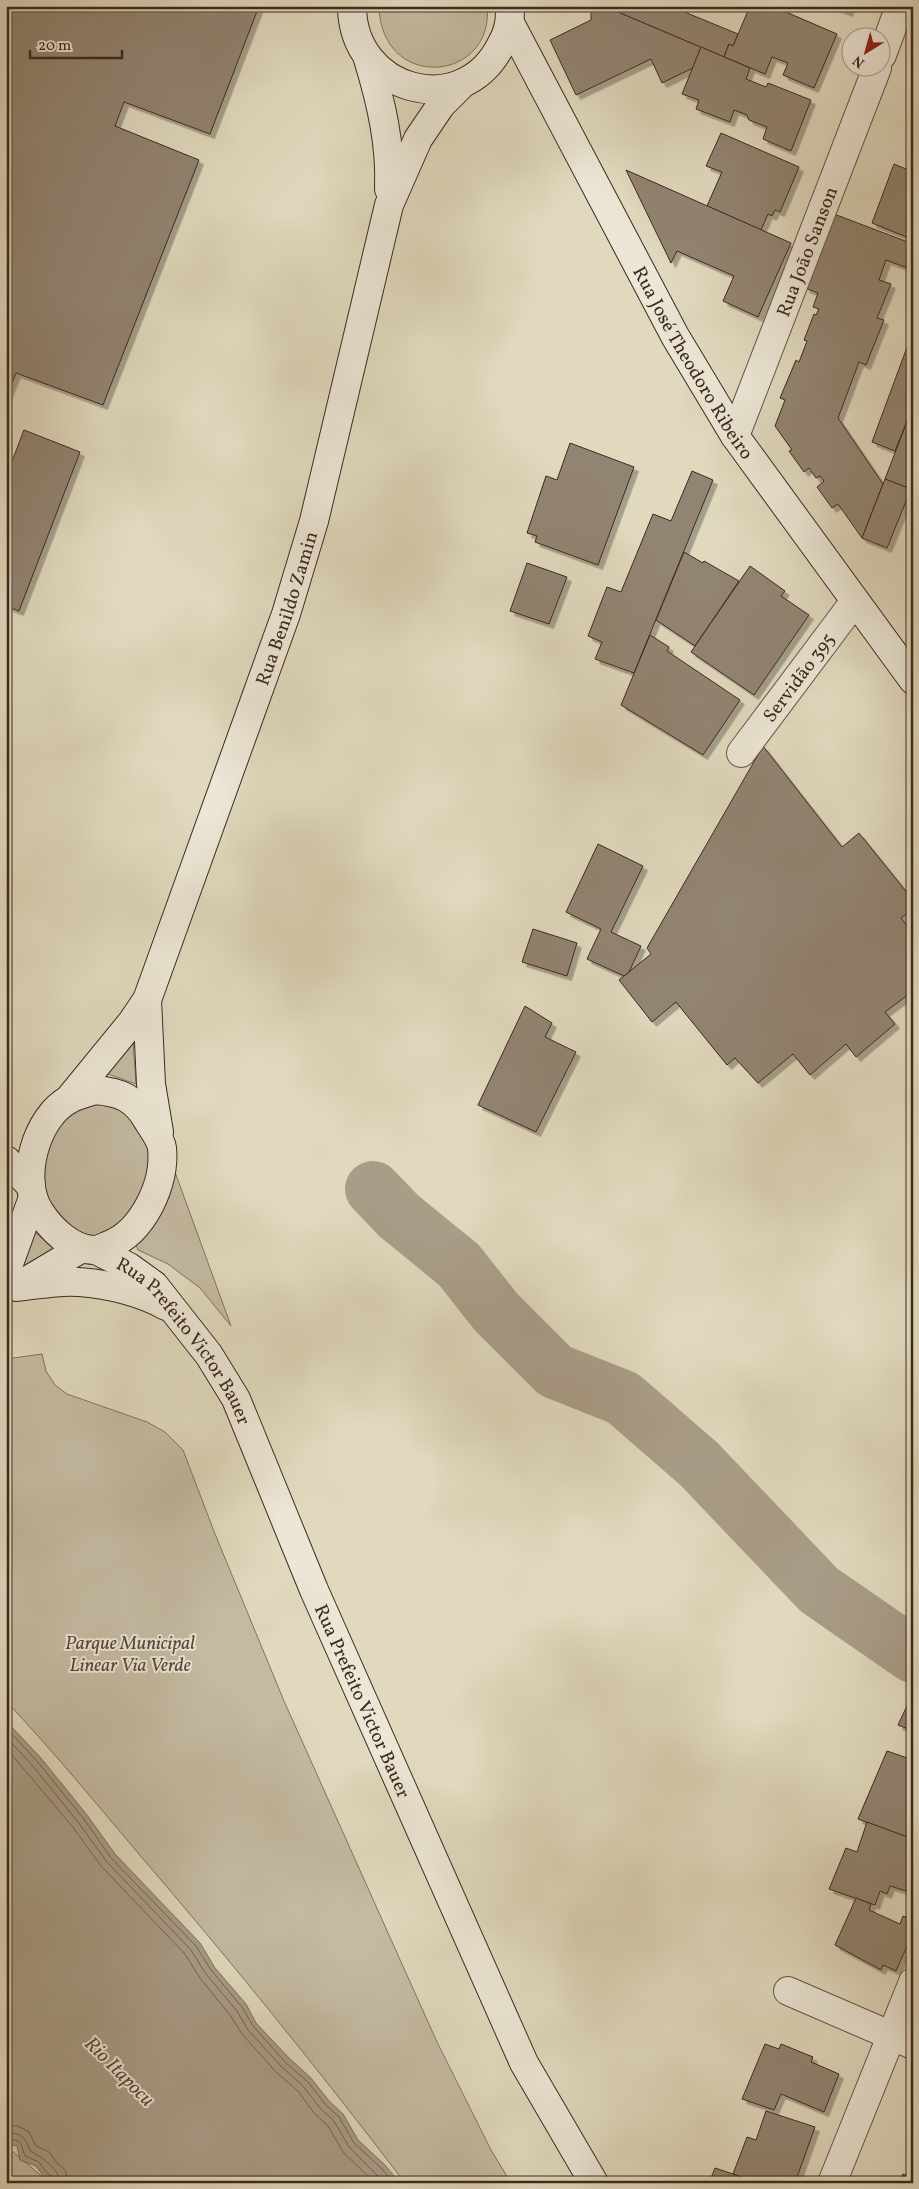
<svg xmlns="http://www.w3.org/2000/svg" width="919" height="2189" font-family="Vollkorn,serif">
	<defs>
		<filter id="shadow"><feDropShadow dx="4.5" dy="4.5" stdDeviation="0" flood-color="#0004"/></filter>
	</defs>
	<rect width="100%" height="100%" fill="#e0d9be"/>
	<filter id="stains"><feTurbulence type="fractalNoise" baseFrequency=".004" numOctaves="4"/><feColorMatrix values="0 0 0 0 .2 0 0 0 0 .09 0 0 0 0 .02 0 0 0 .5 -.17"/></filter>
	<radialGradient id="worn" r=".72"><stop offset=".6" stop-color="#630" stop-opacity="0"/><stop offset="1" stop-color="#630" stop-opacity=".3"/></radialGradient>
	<g fill="#c4bba3" stroke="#817262">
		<path d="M 379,6 L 487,6 C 495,82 381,93 379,6 Z"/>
		<polygon points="133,1041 136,1084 108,1074"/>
		<polygon points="86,1102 113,1102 132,1114 154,1158 135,1213 98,1239 74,1231 46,1203 38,1165 47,1133"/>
		<polygon points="171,1161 231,1326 200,1288 168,1264 138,1250 135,1242"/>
		<polygon points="28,1226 59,1253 20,1272"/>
		<path d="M 42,1354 L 46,1371 L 55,1385 L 67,1394 L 147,1422 L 165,1432 L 183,1450 L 215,1534 L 284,1701 L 437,2042 L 491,2150 L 511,2183 L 405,2183 C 319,2070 230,1960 138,1853 C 95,1802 52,1750 6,1701 L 6,1359 Z"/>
		<polygon points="6,2146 45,2179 49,2183 6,2183"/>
	</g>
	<polygon fill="#a99d88" stroke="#7e6e5e" points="6,1721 40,1757 87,1815 115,1854 200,1943 215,1968 246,2004 256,2023 290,2059 311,2078 329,2101 343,2114 358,2140 385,2165 400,2183 54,2183 44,2177 36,2166 20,2160 17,2146 6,2144"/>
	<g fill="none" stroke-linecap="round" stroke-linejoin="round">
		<g stroke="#746254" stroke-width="1">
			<polyline points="6,1728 37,1761 83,1818 111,1858 196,1946 211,1970 242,2007 253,2026 286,2063 308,2082 325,2104 339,2117 354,2143 382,2169 393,2183"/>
			<polyline points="6,1737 32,1765 78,1822 107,1862 191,1950 206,1974 237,2011 248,2030 282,2067 303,2086 320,2108 334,2121 349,2147 385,2183"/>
			<polyline points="6,1748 72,1826 101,1866 185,1954 200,1978 230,2015 242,2034 277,2073 298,2091 314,2113 328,2126 343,2152 375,2183"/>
			<polyline points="6,2126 18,2126 29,2132 36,2146 49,2152 57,2163 65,2170 69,2183"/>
			<path d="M 6,2133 C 21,2132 26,2138 30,2151 C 41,2156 60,2170 61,2183"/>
			<path d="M 6,2140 C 22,2139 20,2142 25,2156 L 39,2162 L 47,2173 L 54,2178 L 55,2183"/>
		</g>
		<polyline stroke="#a99d88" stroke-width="56" points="373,1189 399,1216 459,1265 496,1312 555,1371 623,1398 699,1464 819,1590 913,1655"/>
	</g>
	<g fill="#928472" stroke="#3e2820" filter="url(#shadow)">
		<polygon points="6,6 259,6 210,134 124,102 115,126 199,160 103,405 16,373 6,398"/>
		<polygon points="591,6 604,6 701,47 693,68 662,83 651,59 576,95 550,40 591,20"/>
		<polygon points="604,6 670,6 738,34 733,46 729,44 724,57"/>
		<polygon points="750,6 772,6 837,34 814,88 783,75 788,63 772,57 765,74 724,57 729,44 733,46"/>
		<polygon points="833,6 850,6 848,12"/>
		<polygon points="701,47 750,68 746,79 766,87 768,83 811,100 791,151 763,139 767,127 749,120 747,115 734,110 730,122 696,109 699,100 682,94"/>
		<polygon points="721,133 799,167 780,212 775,210 772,216 768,214 761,230 707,206 722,172 706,166"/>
		<polygon points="894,164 913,172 913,229 909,238 872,223"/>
		<polygon points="626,170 791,243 758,317 723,301 734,276 677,251 671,263"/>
		<polygon points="834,214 913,244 913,270 886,260 879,280 891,284 877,318 884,320 866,365 859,362 838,418 883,484 862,538 838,504 832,508 817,487 824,481 820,476 816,478 809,468 804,472 789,451 792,450 775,426 785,400 780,398 796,360 799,362 807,341 804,340 814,314 816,315 819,309 813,307 818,293 805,288"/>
		<polygon points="913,331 913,406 895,451 872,442"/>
		<polygon points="913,406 913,490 885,479"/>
		<polygon points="24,430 80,452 19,611 6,606 6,477"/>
		<polygon points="570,443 634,467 598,565 535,542 537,536 527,533 546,476 557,480"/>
		<polygon points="692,471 713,480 634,673 595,659 602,642 588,636 607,587 621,592 653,514 671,521"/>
		<polygon points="885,479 911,489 887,548 862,538"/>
		<polygon points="684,552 703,563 704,561 739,581 695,646 656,620"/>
		<polygon points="527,563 567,577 549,624 510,611"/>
		<polygon points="750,566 785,591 781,596 809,615 754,695 691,652"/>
		<polygon points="650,635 669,647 667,651 740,700 703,755 621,705"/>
		<polygon points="763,746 842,847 859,833 913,900 913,909 901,918 913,934 913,991 885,1012 895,1024 856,1057 846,1044 810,1075 793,1054 758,1083 735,1058 727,1065 676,1002 652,1022 619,980 651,954 647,948"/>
		<polygon points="598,844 643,866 611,932 641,946 629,972 624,976 587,959 601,929 566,912"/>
		<polygon points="533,929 577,943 567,976 522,962"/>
		<polygon points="525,1006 552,1023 545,1037 576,1052 536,1132 478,1105"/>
		<polygon points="913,1693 913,1731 898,1725"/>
		<polygon points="887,1751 913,1760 913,1821 906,1837 858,1819"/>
		<polygon points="867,1822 913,1839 913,1893 890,1886 887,1894 880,1891 875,1905 829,1889 846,1848 857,1852"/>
		<polygon points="856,1898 871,1904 869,1910 900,1924 903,1916 913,1919 913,1933 896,1971 883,1965 881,1970 835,1945"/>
		<polygon points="765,2044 779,2049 781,2044 813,2057 811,2062 839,2074 824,2112 781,2094 774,2110 742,2099"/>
		<polygon points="766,2111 815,2127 795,2183 778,2179 777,2183 758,2183 733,2174 747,2137 756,2140"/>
		<polygon points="715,2168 739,2176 736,2183 709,2183"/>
		<polygon points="903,2174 913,2178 913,2183 899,2183"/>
	</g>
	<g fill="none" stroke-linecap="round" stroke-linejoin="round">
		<defs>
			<g id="street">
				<polyline points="882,55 900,6"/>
				<path id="s1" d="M 735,436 L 877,68"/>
				<path id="s2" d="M 741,753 L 855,601"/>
				<polyline points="788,1991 913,2045"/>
				<polyline points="832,2183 913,1982"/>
			</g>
			<g id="secondary">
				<path d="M 352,6 C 352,92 463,122 501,45 C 507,35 510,25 510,12"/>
				<path id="s3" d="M 510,23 L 675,336 L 735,436 L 913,680"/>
				<path d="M 368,59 C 381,102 391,144 389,189"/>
				<polyline points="147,1000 151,1084 159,1132"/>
				<path d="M 95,1090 C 120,1092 135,1098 148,1121 C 152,1128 161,1139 162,1148 C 166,1183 143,1232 109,1245 C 104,1247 99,1250 94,1250 C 72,1250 51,1229 40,1212 C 18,1180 36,1116 70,1099 C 77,1095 87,1093 95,1090 Z"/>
				<path id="s4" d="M 69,1099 L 132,1022 L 147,1000 L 286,614 L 314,521 L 389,205 L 418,139 L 441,105 L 463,83"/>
				<polyline points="6,1160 31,1186"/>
				<path id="s5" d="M 96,1250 L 129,1267 L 154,1285 L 209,1355 L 236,1399 L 314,1590 L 524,2063 L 594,2183"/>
				<polyline points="6,1272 32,1200"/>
				<polyline points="25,1282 82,1248"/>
				<path d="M 16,1287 C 37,1285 59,1280 79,1282 C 108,1284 141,1292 166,1306"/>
			</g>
		</defs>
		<use href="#street" stroke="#665448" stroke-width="30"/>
		<use href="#secondary" stroke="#3e2820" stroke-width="30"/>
		<use href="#street" stroke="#ebe6d5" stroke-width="28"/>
		<use href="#secondary" stroke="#ebe6d5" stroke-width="28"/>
	</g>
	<g text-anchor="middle" stroke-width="4" stroke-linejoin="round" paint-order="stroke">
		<g font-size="19" fill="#3e2820" stroke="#ebe6d5">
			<text dy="7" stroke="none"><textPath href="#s1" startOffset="198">Rua João Sanson</textPath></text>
			<text dy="7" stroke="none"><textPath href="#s3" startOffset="386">Rua José Theodoro Ribeiro</textPath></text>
			<text dy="7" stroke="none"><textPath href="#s4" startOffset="542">Rua Benildo Zamin</textPath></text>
			<text dy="7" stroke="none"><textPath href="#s2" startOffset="95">Servidão 395</textPath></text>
			<text dy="7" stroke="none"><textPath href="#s5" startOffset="130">Rua Prefeito Victor Bauer</textPath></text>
			<text dy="7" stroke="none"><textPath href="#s5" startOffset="536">Rua Prefeito Victor Bauer</textPath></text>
		</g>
		<g font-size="19" font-style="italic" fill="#59453a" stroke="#ebe6d5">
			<text x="130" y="1649">Parque Municipal<tspan x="130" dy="22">Linear Via Verde</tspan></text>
		</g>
		<g font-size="20" font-style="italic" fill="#5e4b3f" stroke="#ebe6d5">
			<text transform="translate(120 2071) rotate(45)" y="7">Rio Itapocu</text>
		</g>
	</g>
	<rect width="919" height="2189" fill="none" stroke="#e0d9be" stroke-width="25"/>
	<rect x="8" y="8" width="904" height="2174" fill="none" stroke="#3e2820" stroke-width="2.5"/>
	<rect x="12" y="12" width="894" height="2164" fill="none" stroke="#3e2820"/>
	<g transform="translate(866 52) rotate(217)"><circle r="24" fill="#ebe6d5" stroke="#a69a8d"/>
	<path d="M0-4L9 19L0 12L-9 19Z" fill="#8f2418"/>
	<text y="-8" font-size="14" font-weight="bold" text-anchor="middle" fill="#3e2820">N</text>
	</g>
	<path d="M30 50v8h92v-8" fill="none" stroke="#3e2820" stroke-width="2.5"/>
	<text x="38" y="50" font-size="15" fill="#3e2820" stroke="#ebe6d5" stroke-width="4" paint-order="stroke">20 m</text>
	<rect width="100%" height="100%" filter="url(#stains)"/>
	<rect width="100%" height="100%" fill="url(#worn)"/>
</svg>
